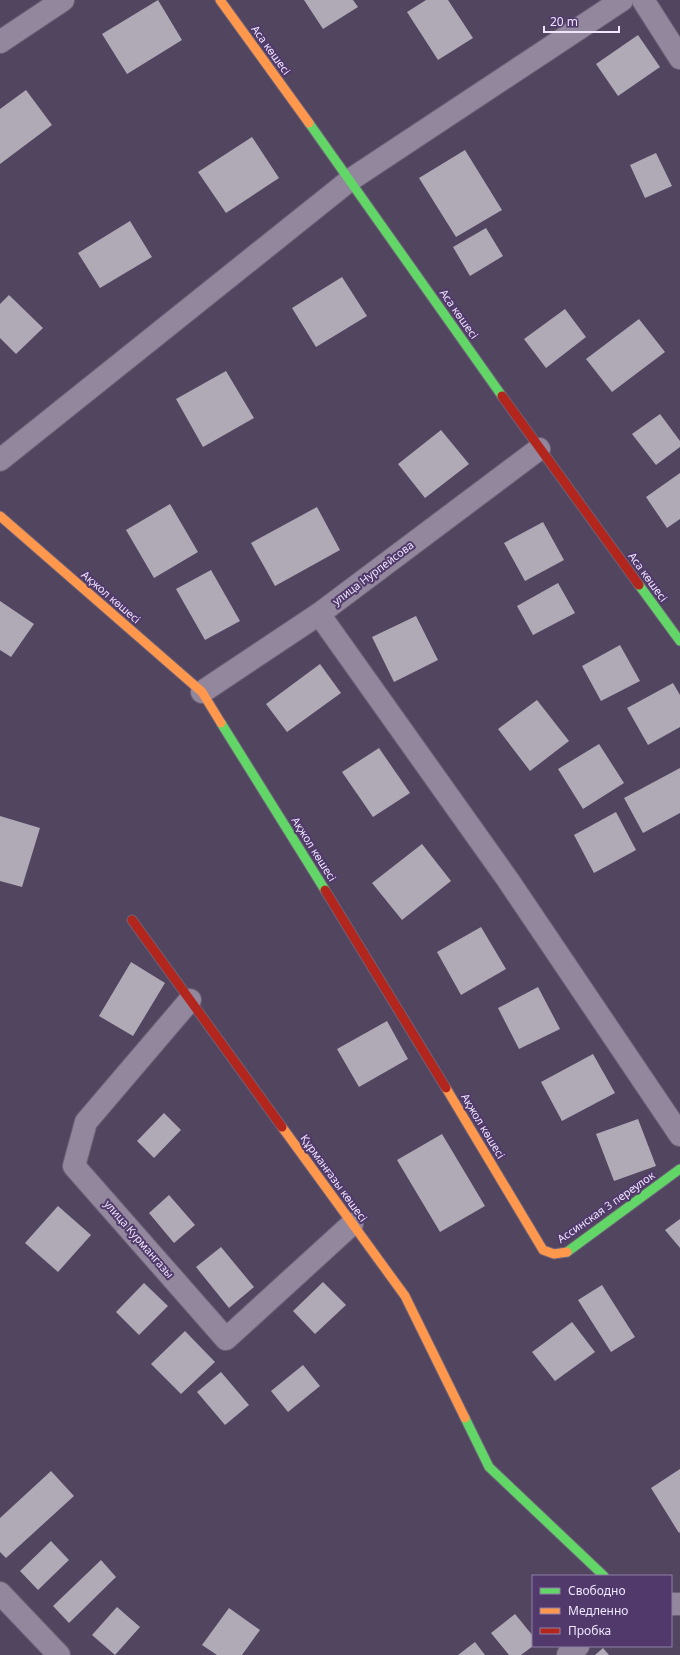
<svg xmlns="http://www.w3.org/2000/svg" width="680" height="1655" font-family="'Noto Sans',sans-serif">
	<rect width="100%" height="100%" fill="#524560"/>
	<g fill="#b0aab6">
		<polygon points="158,0 182,40 127,74 102,34"/>
		<polygon points="304,0 353,0 358,7 323,29"/>
		<polygon points="426,0 448,0 473,38 438,60 407,12"/>
		<polygon points="638,35 660,67 618,96 596,64"/>
		<polygon points="26,90 52,125 0,164 0,109"/>
		<polygon points="252,137 279,178 226,213 198,172"/>
		<polygon points="465,150 502,210 456,237 419,178"/>
		<polygon points="656,153 672,186 645,198 630,165"/>
		<polygon points="130,221 152,257 100,288 78,253"/>
		<polygon points="486,228 503,256 470,276 453,247"/>
		<polygon points="342,277 367,316 316,347 292,308"/>
		<polygon points="9,295 43,328 16,354 0,338 0,304"/>
		<polygon points="565,309 586,337 546,368 524,339"/>
		<polygon points="639,319 665,352 612,392 586,359"/>
		<polygon points="226,371 254,418 203,447 176,399"/>
		<polygon points="660,414 680,441 680,447 656,465 632,434"/>
		<polygon points="441,430 469,464 425,498 398,464"/>
		<polygon points="680,473 680,519 667,528 646,497"/>
		<polygon points="170,504 198,552 154,578 126,530"/>
		<polygon points="317,507 340,550 275,586 251,543"/>
		<polygon points="543,522 564,560 525,581 504,543"/>
		<polygon points="211,570 240,621 205,640 176,589"/>
		<polygon points="558,583 575,613 533,635 517,606"/>
		<polygon points="0,601 34,624 11,657 0,650"/>
		<polygon points="416,616 438,660 394,682 372,637"/>
		<polygon points="620,645 640,681 601,701 582,666"/>
		<polygon points="320,664 341,693 287,732 266,704"/>
		<polygon points="673,683 680,695 680,727 648,745 627,708"/>
		<polygon points="537,700 569,741 530,771 498,729"/>
		<polygon points="599,744 624,783 583,809 558,769"/>
		<polygon points="379,748 410,793 373,817 342,772"/>
		<polygon points="680,768 680,813 643,833 624,798"/>
		<polygon points="616,812 636,850 594,873 574,835"/>
		<polygon points="0,816 40,828 22,887 0,881"/>
		<polygon points="422,844 451,881 402,920 372,883"/>
		<polygon points="481,927 506,969 461,995 437,952"/>
		<polygon points="131,962 165,983 133,1036 99,1016"/>
		<polygon points="538,987 560,1029 519,1049 498,1008"/>
		<polygon points="387,1021 408,1059 359,1087 337,1049"/>
		<polygon points="593,1054 615,1093 562,1121 541,1082"/>
		<polygon points="164,1113 181,1130 154,1158 137,1141"/>
		<polygon points="638,1119 656,1166 614,1181 596,1134"/>
		<polygon points="442,1134 485,1206 440,1232 397,1160"/>
		<polygon points="169,1195 195,1225 174,1243 149,1213"/>
		<polygon points="58,1206 91,1235 58,1272 25,1243"/>
		<polygon points="680,1219 680,1248 665,1230"/>
		<polygon points="221,1247 254,1287 229,1308 196,1267"/>
		<polygon points="323,1282 346,1305 315,1334 293,1311"/>
		<polygon points="144,1283 168,1306 139,1335 116,1312"/>
		<polygon points="602,1285 635,1337 611,1352 578,1300"/>
		<polygon points="572,1322 595,1352 555,1381 532,1352"/>
		<polygon points="185,1331 215,1362 181,1394 151,1364"/>
		<polygon points="303,1365 320,1386 288,1412 271,1391"/>
		<polygon points="221,1372 249,1405 225,1425 197,1392"/>
		<polygon points="680,1469 680,1532 679,1533 651,1488"/>
		<polygon points="51,1471 74,1496 6,1558 0,1552 0,1518"/>
		<polygon points="51,1541 69,1560 38,1590 20,1571"/>
		<polygon points="101,1560 116,1577 69,1623 53,1606"/>
		<polygon points="117,1607 140,1627 115,1655 92,1635"/>
		<polygon points="229,1608 260,1630 242,1655 217,1655 202,1645"/>
		<polygon points="515,1614 533,1636 533,1646 521,1655 509,1655 491,1633"/>
		<polygon points="475,1642 485,1655 458,1655"/>
		<polygon points="603,1648 609,1655 595,1655"/>
	</g>
	<g fill="none" stroke-linecap="round" stroke-linejoin="round">
		<defs>
			<g id="street">
				<polyline points="643,0 680,58"/>
				<polyline points="0,42 63,0"/>
				<polyline points="0,460 350,180 622,0"/>
				<polyline points="319,614 508,880 680,1135"/>
				<polyline points="202,692 319,614 539,449"/>
				<polyline points="190,1000 86,1122 74,1166 226,1339 352,1224"/>
				<polyline points="0,1593 59,1655"/>
				<polyline points="671,1604 680,1604"/>
				<polyline points="568,1655 578,1646"/>
			</g>
			<g id="fast">
				<polyline points="309,123 502,396"/>
				<polyline points="639,585 680,641"/>
				<polyline points="221,723 325,890"/>
				<polyline points="567,1252 680,1169"/>
				<polyline points="465,1418 489,1467 604,1576"/>
			</g>
			<g id="slow">
				<polyline points="220,0 309,123"/>
				<polyline points="0,516 202,692 221,723"/>
				<polyline points="446,1088 543,1250 554,1254 567,1252"/>
				<polyline points="282,1127 405,1296 465,1418"/>
			</g>
			<g id="jam">
				<polyline points="502,396 639,585"/>
				<polyline points="325,890 446,1088"/>
				<polyline points="132,920 282,1127"/>
			</g>
		</defs>
		<use href="#street" stroke="#6c6278" stroke-width="24"/>
		<use href="#fast" stroke="#6c6278" stroke-width="11"/>
		<use href="#slow" stroke="#6c6278" stroke-width="11"/>
		<use href="#jam" stroke="#6c6278" stroke-width="11"/>
		<use href="#street" stroke="#92879d" stroke-width="22"/>
		<use href="#fast" stroke="#63d668" stroke-width="9"/>
		<use href="#slow" stroke="#ff974d" stroke-width="9"/>
		<use href="#jam" stroke="#b3261e" stroke-width="9"/>
	</g>
	<g text-anchor="middle" stroke-width="4" stroke-linejoin="round" paint-order="stroke">
		<g font-size="11" fill="#efe5fd" stroke="#513a6b">
			<text transform="translate(271 50) rotate(54)" y="4">Аса көшесі</text>
			<text transform="translate(459 314) rotate(55)" y="4">Аса көшесі</text>
			<text transform="translate(373 573) rotate(-37)" y="4">улица Нурпейсова</text>
			<text transform="translate(648 577) rotate(54)" y="4">Аса көшесі</text>
			<text transform="translate(111 597) rotate(41)" y="4">Ақжол көшесі</text>
			<text transform="translate(314 849) rotate(58)" y="4">Ақжол көшесі</text>
			<text transform="translate(483 1126) rotate(59)" y="4">Ақжол көшесі</text>
			<text transform="translate(334 1178) rotate(54)" y="4">Құрманғазы көшесі</text>
			<text transform="translate(606 1207) rotate(-35)" y="4">Ассинская 3 переулок</text>
			<text transform="translate(139 1239) rotate(49)" y="4">улица Курмангазы</text>
		</g>
	</g>
	<rect x="532" y="1575" width="140" height="72" fill="#513a6b" stroke="#907ea5"/>
	<rect x="540" y="1588" width="20" height="6" fill="#63d668" stroke="#907ea5"/>
	<text x="568" y="1595" font-size="12" fill="#efe5fd">Свободно</text>
	<rect x="540" y="1608" width="20" height="6" fill="#ff974d" stroke="#907ea5"/>
	<text x="568" y="1615" font-size="12" fill="#efe5fd">Медленно</text>
	<rect x="540" y="1628" width="20" height="6" fill="#b3261e" stroke="#907ea5"/>
	<text x="568" y="1635" font-size="12" fill="#efe5fd">Пробка</text>
	<path d="M544 26v6h75v-6" fill="none" stroke="#efe5fd" stroke-width="2"/>
	<text x="550" y="26" font-size="12" fill="#efe5fd" stroke="#513a6b" stroke-width="3" paint-order="stroke">20 m</text>
</svg>
